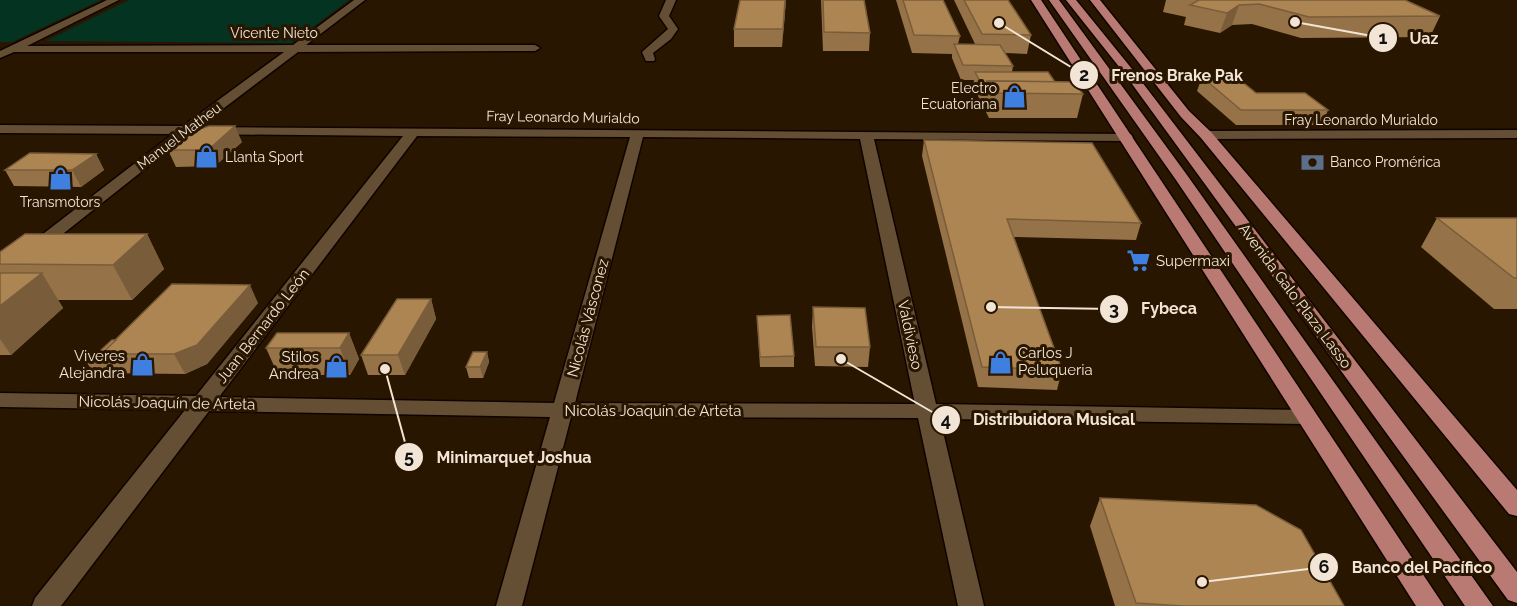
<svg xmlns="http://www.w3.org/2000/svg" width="1517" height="606" font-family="Raleway,sans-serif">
	<rect width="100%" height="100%" fill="#291600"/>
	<g fill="#043321">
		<polygon points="0,0 101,0 12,42 0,42"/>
		<polygon points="129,0 349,0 292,43 46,41"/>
	</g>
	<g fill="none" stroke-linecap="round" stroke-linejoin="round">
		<defs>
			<g id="minor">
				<path d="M 107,0 L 119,0 L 27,46 L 293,45 L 354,0 L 365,0 L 306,45 L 535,45 L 540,48 L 535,51 L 298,52 L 199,127 L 1131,134 L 1133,137 L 1131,140 L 1126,141 L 874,139 L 936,404 L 1306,410 L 1314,412 L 1317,417 L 1314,422 L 1306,424 L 940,419 L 984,606 L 958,606 L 918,418 L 571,417 L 522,606 L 496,606 L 550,417 L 209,411 L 61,606 L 32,606 L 35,598 L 185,410 L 0,407 L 0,393 L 196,396 L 403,136 L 189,134 L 6,279 L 0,280 L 0,267 L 173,134 L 0,133 L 0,125 L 183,126 L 284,52 L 14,52 L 0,58 L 0,51 ZM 417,136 L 630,137 L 554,403 L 219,397 ZM 643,137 L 860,139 L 915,404 L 575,403 Z"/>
				<polygon points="666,0 676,0 669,16 678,29 671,39 653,53 655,59 654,61 646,61 642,52 668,29 659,16"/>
				<polygon points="1517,130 1517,138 1206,139 1199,135 1206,131"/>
			</g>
			<g id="major">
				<polygon points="1031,0 1041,0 1444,606 1416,606"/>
				<polygon points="1049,0 1059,0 1187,175 1493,606 1465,606 1176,180"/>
				<polygon points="1066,0 1076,0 1132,69 1517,572 1517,603 1508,600 1124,73"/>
				<polygon points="1090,0 1100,0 1189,111 1211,132 1517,490 1517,516 1509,514 1201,138 1181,117"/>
			</g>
		</defs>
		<use href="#minor" stroke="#100300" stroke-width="3"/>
		<use href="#major" stroke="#100300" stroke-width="3"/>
		<use href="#minor" fill="#644f35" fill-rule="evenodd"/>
		<use href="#major" fill="#b97a73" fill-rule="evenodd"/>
	</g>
	<g fill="#957247">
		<polygon points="786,0 782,47 734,47 734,29"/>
		<polygon points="821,0 864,0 870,33 869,51 823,51"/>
		<polygon points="896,0 943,0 960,36 958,44 975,44 954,0 1008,0 1031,35 1027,54 1005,53 1013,66 1012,72 1055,82 1083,94 1077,118 989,118 973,86 974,80 961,80 952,58 952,54 912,53"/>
		<polygon points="1166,0 1405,0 1440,16 1430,37 1301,38 1252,24 1232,25 1220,33 1184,25 1186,17 1163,12"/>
		<polygon points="1202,77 1256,93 1328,110 1322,125 1236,125 1197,91"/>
		<polygon points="924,140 1141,223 1136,240 1014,237 1062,370 1057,390 978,387 922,156"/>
		<polygon points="242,142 215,166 176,167 168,150"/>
		<polygon points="96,154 104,170 81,187 14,186 5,170"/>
		<polygon points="1437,218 1517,218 1517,309 1494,309 1421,247"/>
		<polygon points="147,234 164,269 132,300 58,300 63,308 11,355 0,355 0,252"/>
		<polygon points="431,299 436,319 405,375 368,375 361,355"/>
		<polygon points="258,303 207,364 185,374 94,373 87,363 116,340"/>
		<polygon points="813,307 870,347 868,367 815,366 812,327"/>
		<polygon points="757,316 794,356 794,367 760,367"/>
		<polygon points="349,333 359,359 350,375 278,375 266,348"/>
		<polygon points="487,352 489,362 483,378 469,378 466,367"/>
		<polygon points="1100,498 1344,606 1115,606 1090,526"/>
	</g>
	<g fill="#795d3a">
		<polygon points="785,0 786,0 782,47 783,29"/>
		<polygon points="1239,5 1232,25 1220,33 1227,13"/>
		<polygon points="235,126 242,142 215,166 208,150"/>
		<polygon points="96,154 104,170 81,187 72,170"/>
		<polygon points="147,234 164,269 132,300 113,265"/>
		<polygon points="42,273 63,308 11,355 0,339 0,306"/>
		<polygon points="250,285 258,303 207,364 185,374 174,354"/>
		<polygon points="431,299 436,319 405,375 398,355"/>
		<polygon points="349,333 359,359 350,375 340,348"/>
		<polygon points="487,352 489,362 483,378 480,367"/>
	</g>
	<g fill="#ad8553" stroke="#795d3a" stroke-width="1.5">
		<polygon points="740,0 785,0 783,29 734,29"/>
		<polygon points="823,0 864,0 870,33 824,32"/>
		<polygon points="903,0 943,0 960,36 914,35"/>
		<polygon points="964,0 1008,0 1031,35 982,34"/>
		<polygon points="1199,0 1405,0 1440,16 1309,17 1259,4 1239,5 1227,13 1190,5"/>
		<polygon points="954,44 1000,45 1013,66 963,65"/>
		<polygon points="975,72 1048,72 1055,82 987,81 985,90"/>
		<polygon points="1235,76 1256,93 1305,93 1328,110 1241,110 1202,77"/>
		<polygon points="987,81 1074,82 1083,94 993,93"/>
		<polygon points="209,126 235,126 208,150 168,150 193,131"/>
		<polygon points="924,140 1092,143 1141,223 1007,219 1062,370 982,367"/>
		<polygon points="30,153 96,154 72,170 5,170"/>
		<polygon points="1437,218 1517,218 1517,278 1514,278"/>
		<polygon points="25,234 147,234 113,265 0,264 0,252"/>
		<polygon points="0,273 42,273 0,306"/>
		<polygon points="172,284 250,285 197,345 174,354 101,354"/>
		<polygon points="397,299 431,299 398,355 361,355"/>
		<polygon points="813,307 865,308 870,347 816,347"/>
		<polygon points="790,315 794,356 760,357 757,316"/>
		<polygon points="277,333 349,333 340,348 266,348"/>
		<polygon points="112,340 116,340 101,354 107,363 87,363"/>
		<polygon points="473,352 487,352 480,367 466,367"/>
		<polygon points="1100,498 1256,505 1301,530 1344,606 1183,606 1136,603"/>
	</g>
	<defs>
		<symbol id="shop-bare" viewBox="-9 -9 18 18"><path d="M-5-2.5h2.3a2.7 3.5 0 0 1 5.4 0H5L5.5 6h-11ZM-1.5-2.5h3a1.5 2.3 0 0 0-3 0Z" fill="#3f7fe0" stroke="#291600" stroke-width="2.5" paint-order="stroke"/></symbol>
		<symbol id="bank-bare" viewBox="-9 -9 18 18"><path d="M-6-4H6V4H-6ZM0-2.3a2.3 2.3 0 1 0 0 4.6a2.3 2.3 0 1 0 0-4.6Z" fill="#5c6f8a" stroke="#291600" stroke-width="2.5" paint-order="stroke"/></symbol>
		<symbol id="supermarket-bare" viewBox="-9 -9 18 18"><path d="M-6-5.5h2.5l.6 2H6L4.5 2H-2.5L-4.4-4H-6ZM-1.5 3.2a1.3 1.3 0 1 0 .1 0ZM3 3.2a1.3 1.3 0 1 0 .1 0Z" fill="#3f7fe0" stroke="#291600" stroke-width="2.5" paint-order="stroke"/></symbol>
	</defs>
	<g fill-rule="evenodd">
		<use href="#shop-bare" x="998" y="80" width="33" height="33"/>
		<use href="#shop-bare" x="190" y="140" width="33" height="33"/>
		<use href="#bank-bare" x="1296" y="146" width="33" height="33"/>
		<use href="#shop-bare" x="44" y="162" width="33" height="33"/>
		<use href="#supermarket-bare" x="1122" y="244" width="33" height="33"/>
		<use href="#shop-bare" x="984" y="346" width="33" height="33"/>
		<use href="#shop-bare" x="126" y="348" width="33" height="33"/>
		<use href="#shop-bare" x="320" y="350" width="33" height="33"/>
	</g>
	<g text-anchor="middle" stroke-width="6" stroke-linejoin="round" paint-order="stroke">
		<g font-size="14" fill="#f2e5d6" stroke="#291600">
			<text x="274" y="38">Vicente Nieto</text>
			<text transform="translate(563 117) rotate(1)" y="5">Fray Leonardo Murialdo</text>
			<text x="1361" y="125">Fray Leonardo Murialdo</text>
			<text transform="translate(179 136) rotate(-37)" y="5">Manuel Matheu</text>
		</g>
		<g font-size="14" fill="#f2e5d6" stroke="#291600" text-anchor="start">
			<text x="997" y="93" text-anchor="end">Electro<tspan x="997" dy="16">Ecuatoriana</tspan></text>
			<text x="225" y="162">Llanta Sport</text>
			<text x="1330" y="167">Banco Promérica</text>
			<text x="60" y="207" text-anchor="middle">Transmotors</text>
		</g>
		<g font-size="15" fill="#f2e5d6" stroke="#291600" text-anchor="start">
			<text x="1156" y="266">Supermaxi</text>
			<text x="1018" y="358">Carlos J<tspan x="1018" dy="17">Peluqueria</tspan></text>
			<text x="125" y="361" text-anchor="end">Viveres<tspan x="125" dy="17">Alejandra</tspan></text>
			<text x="319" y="362" text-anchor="end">Stilos<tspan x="319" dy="17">Andrea</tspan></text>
		</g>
		<g font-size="15" fill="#f2e5d6" stroke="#291600">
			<text transform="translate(1295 296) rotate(53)" y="5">Avenida Galo Plaza Lasso</text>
			<text transform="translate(588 318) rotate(-75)" y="5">Nicolás Vásconez</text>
			<text transform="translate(263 326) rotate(-52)" y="5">Juan Bernardo León</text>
			<text transform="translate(910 335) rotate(78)" y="5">Valdivieso</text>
			<text transform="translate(167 403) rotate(1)" y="5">Nicolás Joaquín de Arteta</text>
			<text x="653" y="416">Nicolás Joaquín de Arteta</text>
		</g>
	</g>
	<path fill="none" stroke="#f2e5d6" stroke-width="2" d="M1295 22L1383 38M999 23L1084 75M991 307L1114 309M841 359L946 420M385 369L409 457M1202 582L1324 567"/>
	<g fill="#f2e5d6" stroke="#291600" stroke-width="2">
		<circle cx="1295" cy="22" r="6"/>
		<circle cx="999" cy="23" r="6"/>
		<circle cx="991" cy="307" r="6"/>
		<circle cx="841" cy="359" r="6"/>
		<circle cx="385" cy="369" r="6"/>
		<circle cx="1202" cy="582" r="6"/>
		<circle cx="1383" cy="38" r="15"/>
		<circle cx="1084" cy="75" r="15"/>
		<circle cx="1114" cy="309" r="15"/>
		<circle cx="946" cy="420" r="15"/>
		<circle cx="409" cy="457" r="15"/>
		<circle cx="1324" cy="567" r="15"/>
	</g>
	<g font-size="18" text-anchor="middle" font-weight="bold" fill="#111">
		<text x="1383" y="44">1</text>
		<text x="1084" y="81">2</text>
		<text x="1114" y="315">3</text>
		<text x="946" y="426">4</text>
		<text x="409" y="463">5</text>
		<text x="1324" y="573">6</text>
	</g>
	<g font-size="16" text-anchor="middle" font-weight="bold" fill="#f2e5d6" stroke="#291600" stroke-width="6" stroke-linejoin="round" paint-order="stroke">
		<text x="1424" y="44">Uaz</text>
		<text x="1177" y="81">Frenos Brake Pak</text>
		<text x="1169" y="314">Fybeca</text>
		<text x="1054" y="425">Distribuidora Musical</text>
		<text x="514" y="463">Minimarquet Joshua</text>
		<text x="1422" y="573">Banco del Pacífico</text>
	</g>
</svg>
